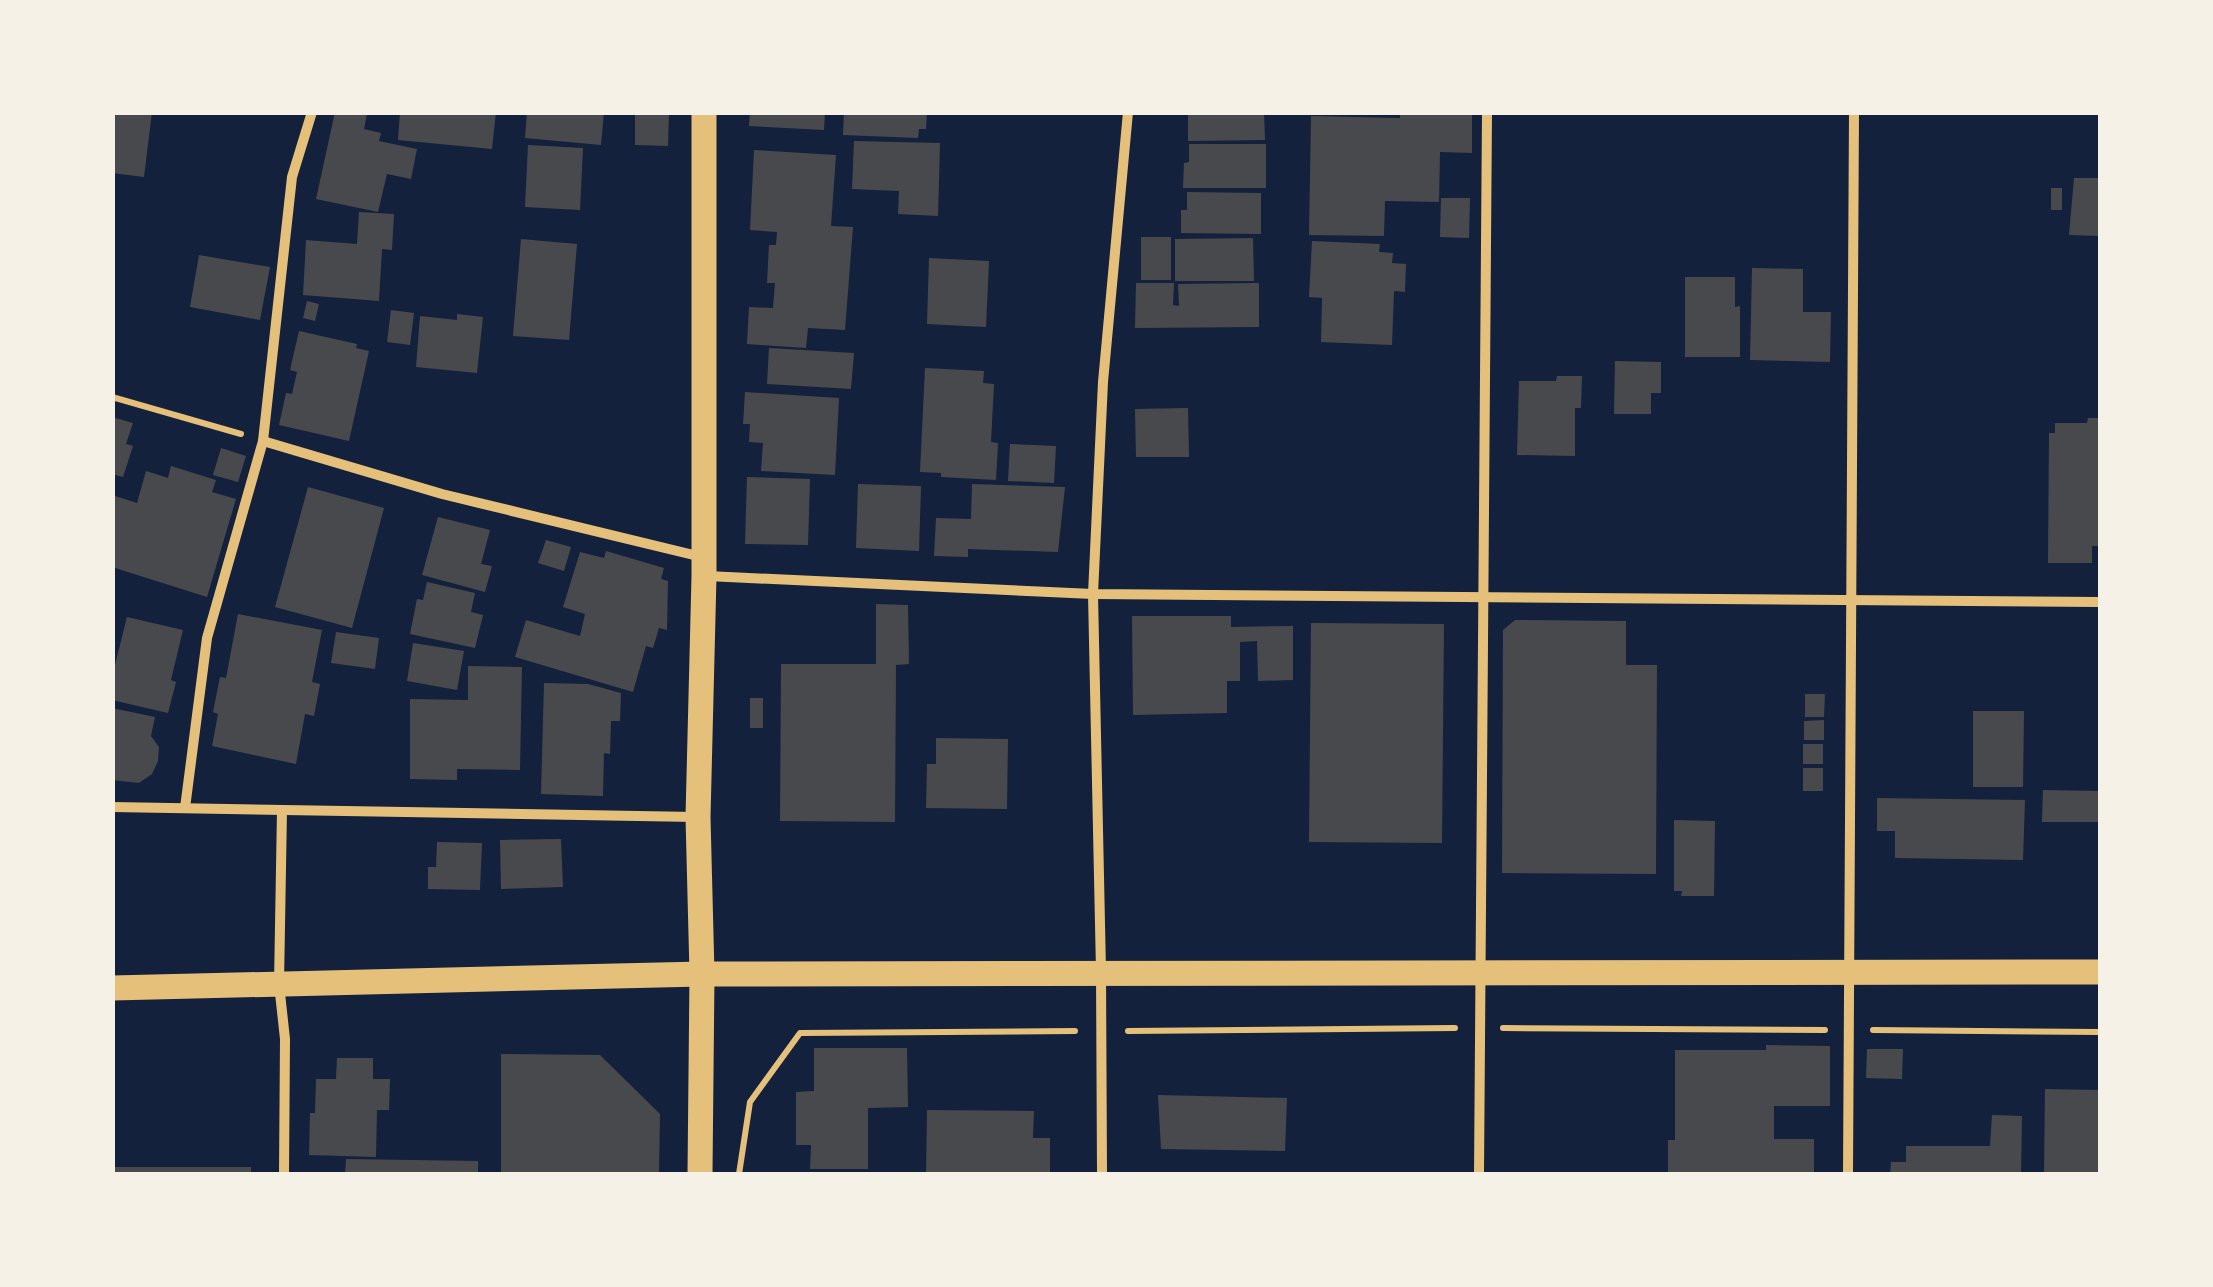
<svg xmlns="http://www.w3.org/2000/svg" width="2213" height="1287" font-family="'PT Serif',serif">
	<rect width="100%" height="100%" fill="#14213d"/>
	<g fill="#48494c">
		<polygon points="112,112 152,112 144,177 112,173"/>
		<polygon points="335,112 367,114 364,129 381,133 379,141 417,149 411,179 387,174 378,212 316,199"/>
		<polygon points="400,112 496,112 492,149 398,140"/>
		<polygon points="527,112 604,112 601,145 525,138"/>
		<polygon points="635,112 669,112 668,146 635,145"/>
		<polygon points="750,112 825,112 824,130 749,126"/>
		<polygon points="844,112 927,112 926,129 919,129 918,138 843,135"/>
		<polygon points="1188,112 1264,112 1265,140 1188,141"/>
		<polygon points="1400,112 1472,112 1472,153 1440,152 1439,202 1385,201 1384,236 1309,235 1311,116 1400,118"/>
		<polygon points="854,141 940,143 938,216 898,214 899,191 852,189"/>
		<polygon points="1189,144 1266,144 1266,188 1183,188 1184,163 1189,162"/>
		<polygon points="528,145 583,148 580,210 525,207"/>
		<polygon points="754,150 836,155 831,226 853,227 845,330 808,328 806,348 747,344 749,307 773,308 775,283 767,283 769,245 776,245 777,232 750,230"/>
		<polygon points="2074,178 2100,178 2100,236 2069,235"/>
		<rect x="2051" y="188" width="11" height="22"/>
		<polygon points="1187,192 1261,193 1261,234 1181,233 1181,210 1187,210"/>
		<polygon points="1441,198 1470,198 1469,238 1440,237"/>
		<polygon points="359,212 394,214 392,250 382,249 379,301 303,295 306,240 357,244"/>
		<rect x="1141" y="237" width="30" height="43"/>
		<polygon points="1253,238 1254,281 1175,281 1175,239"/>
		<polygon points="521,239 577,244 569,340 513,336"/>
		<polygon points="1312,241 1380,244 1379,252 1393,253 1392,263 1406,264 1405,292 1394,291 1392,345 1321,342 1322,298 1309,297"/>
		<polygon points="199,255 270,267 260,320 190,307"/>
		<polygon points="929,258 989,261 986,327 927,324"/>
		<polygon points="1752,268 1803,269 1803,312 1831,312 1830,362 1750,360"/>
		<polygon points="1685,277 1735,277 1735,307 1740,306 1740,357 1685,357"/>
		<polygon points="1136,283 1174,283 1173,305 1179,306 1178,284 1259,283 1259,327 1135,328"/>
		<polygon points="307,301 319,304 315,321 303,318"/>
		<polygon points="391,310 414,313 410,345 387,342"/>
		<polygon points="457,314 483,317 477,373 416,367 420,316 457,320"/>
		<polygon points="299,331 357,344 356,348 369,351 349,441 279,425 286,393 292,394 297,372 290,370"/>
		<polygon points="769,348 854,353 851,389 767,384"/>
		<polygon points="1615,361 1661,362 1661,393 1651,393 1651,414 1614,414"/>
		<polygon points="925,368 984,371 983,383 994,384 991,442 998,443 996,480 941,477 941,473 920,472"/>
		<polygon points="1557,376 1582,376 1581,408 1575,408 1575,456 1517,455 1519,381 1556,381"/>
		<polygon points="745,392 839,398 835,475 761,471 763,443 749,442 750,424 743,424"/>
		<polygon points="1188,408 1189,457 1136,457 1135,409"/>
		<polygon points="112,417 133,423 126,444 133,446 123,477 112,474"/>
		<polygon points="2088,418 2100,418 2100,546 2092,546 2092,563 2048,563 2049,433 2055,433 2055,423 2087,423"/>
		<polygon points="1010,444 1056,446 1054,483 1008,481"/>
		<polygon points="221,448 246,456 238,482 213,475"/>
		<polygon points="171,466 216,480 212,492 236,499 207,597 112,567 112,495 137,503 146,471 168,478"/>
		<polygon points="747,477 810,479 808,545 745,544"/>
		<polygon points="858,484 921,486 919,551 856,548"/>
		<polygon points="972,484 1065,487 1058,552 968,549 968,557 934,556 936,518 971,519"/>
		<polygon points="308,487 384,508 352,628 275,607"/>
		<polygon points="438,517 490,530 481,564 492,566 485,592 422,575"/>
		<polygon points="546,540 571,547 564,571 538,563"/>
		<polygon points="606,551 664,568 661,579 668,581 667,630 659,628 653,648 646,646 633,692 515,657 526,620 580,636 585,614 563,607 580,552 604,558"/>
		<polygon points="427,582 475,593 471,612 483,615 475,648 410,634 417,599 423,600"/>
		<polygon points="876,604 908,605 909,664 896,665 895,822 780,821 781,664 876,664"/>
		<polygon points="238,614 322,630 312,682 320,684 314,716 305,714 296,764 212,746 218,714 213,712 220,677 226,678"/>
		<polygon points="1132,616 1231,616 1231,627 1293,626 1293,680 1258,681 1257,641 1240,642 1240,681 1227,681 1227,713 1133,715"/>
		<polygon points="127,617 183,630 171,680 176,682 168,713 112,700 112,677"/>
		<polygon points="1515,620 1626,621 1626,665 1657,665 1656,874 1502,873 1503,630"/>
		<polygon points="1311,623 1444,624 1442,843 1309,842"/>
		<polygon points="336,632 379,638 375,669 331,663"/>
		<polygon points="413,643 464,651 457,690 407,681"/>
		<polygon points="468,666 522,667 520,770 457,769 457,780 410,779 410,699 468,700"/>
		<polygon points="544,683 588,684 621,693 620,721 611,721 610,754 604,753 603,796 541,794"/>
		<polygon points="1805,694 1825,694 1824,717 1805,717"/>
		<rect x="750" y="698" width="13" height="30"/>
		<polygon points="112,708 155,717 151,736 159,747 158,761 152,774 139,783 112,780"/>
		<polygon points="1973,711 2024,711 2023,787 1973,787"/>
		<polygon points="1824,720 1824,740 1804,740 1804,721"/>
		<polygon points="936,738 1008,739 1007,809 926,808 927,764 936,764"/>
		<rect x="1803" y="744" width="20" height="20"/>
		<rect x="1803" y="768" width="20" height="23"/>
		<polygon points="2043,790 2100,791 2100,822 2042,822"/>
		<polygon points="1877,798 2025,800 2023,860 1895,858 1895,831 1877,831"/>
		<polygon points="1674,820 1715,821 1714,896 1681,896 1682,891 1674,891"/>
		<polygon points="561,839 563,887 501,889 500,840"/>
		<polygon points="437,842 482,843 480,890 428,889 428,867 436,867"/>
		<polygon points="1766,1045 1830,1046 1830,1106 1774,1106 1774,1139 1814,1139 1814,1174 1668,1174 1668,1140 1675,1140 1675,1050 1766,1050"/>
		<polygon points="814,1048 907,1048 908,1107 868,1108 868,1169 810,1169 811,1145 796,1145 796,1092 814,1091"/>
		<polygon points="1867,1049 1903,1049 1902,1079 1866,1078"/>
		<polygon points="501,1054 600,1055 660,1114 659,1174 501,1174"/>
		<polygon points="337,1058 373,1058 373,1079 390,1079 389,1110 377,1110 376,1157 309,1155 310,1113 315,1113 316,1079 336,1079"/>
		<polygon points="2045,1089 2100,1090 2100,1174 2044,1174"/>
		<polygon points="1158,1095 1287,1098 1285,1151 1161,1149"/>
		<polygon points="927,1110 1034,1111 1033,1138 1050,1138 1050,1174 926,1174"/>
		<polygon points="1992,1115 2022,1116 2021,1174 1890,1174 1891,1162 1906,1162 1906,1146 1990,1146"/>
		<polygon points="346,1159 478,1161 478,1174 345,1174"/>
		<rect x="112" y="1167" width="139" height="7"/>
	</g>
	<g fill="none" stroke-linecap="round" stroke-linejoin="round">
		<g stroke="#e5c07b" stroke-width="6">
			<polyline points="112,397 241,434"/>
			<polyline points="1503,1028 1825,1030"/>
			<polyline points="1873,1030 2100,1032"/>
			<polyline points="1128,1031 1455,1028"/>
			<polyline points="739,1174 750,1102 800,1033 1075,1031"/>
		</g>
		<g stroke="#e5c07b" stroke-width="10">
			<polyline points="263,441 442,494 702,557"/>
			<polyline points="707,576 1093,594 2100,602"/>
			<polyline points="112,807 696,817"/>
			<polyline points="185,808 207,638 263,441 292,177 312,112"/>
			<polyline points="282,810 279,984 285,1039 284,1174"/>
			<polyline points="1102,1174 1101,971 1093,594 1103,382 1128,112"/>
			<polyline points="1479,1174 1487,112"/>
			<polyline points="1848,1174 1854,112"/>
		</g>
		<g stroke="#e5c07b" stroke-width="25">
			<polyline points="112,988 702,974 2100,972"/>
			<polyline points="700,1174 702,974 698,817 704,576 704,112"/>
		</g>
	</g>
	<rect width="2213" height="1287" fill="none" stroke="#f6f1e7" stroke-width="230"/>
</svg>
